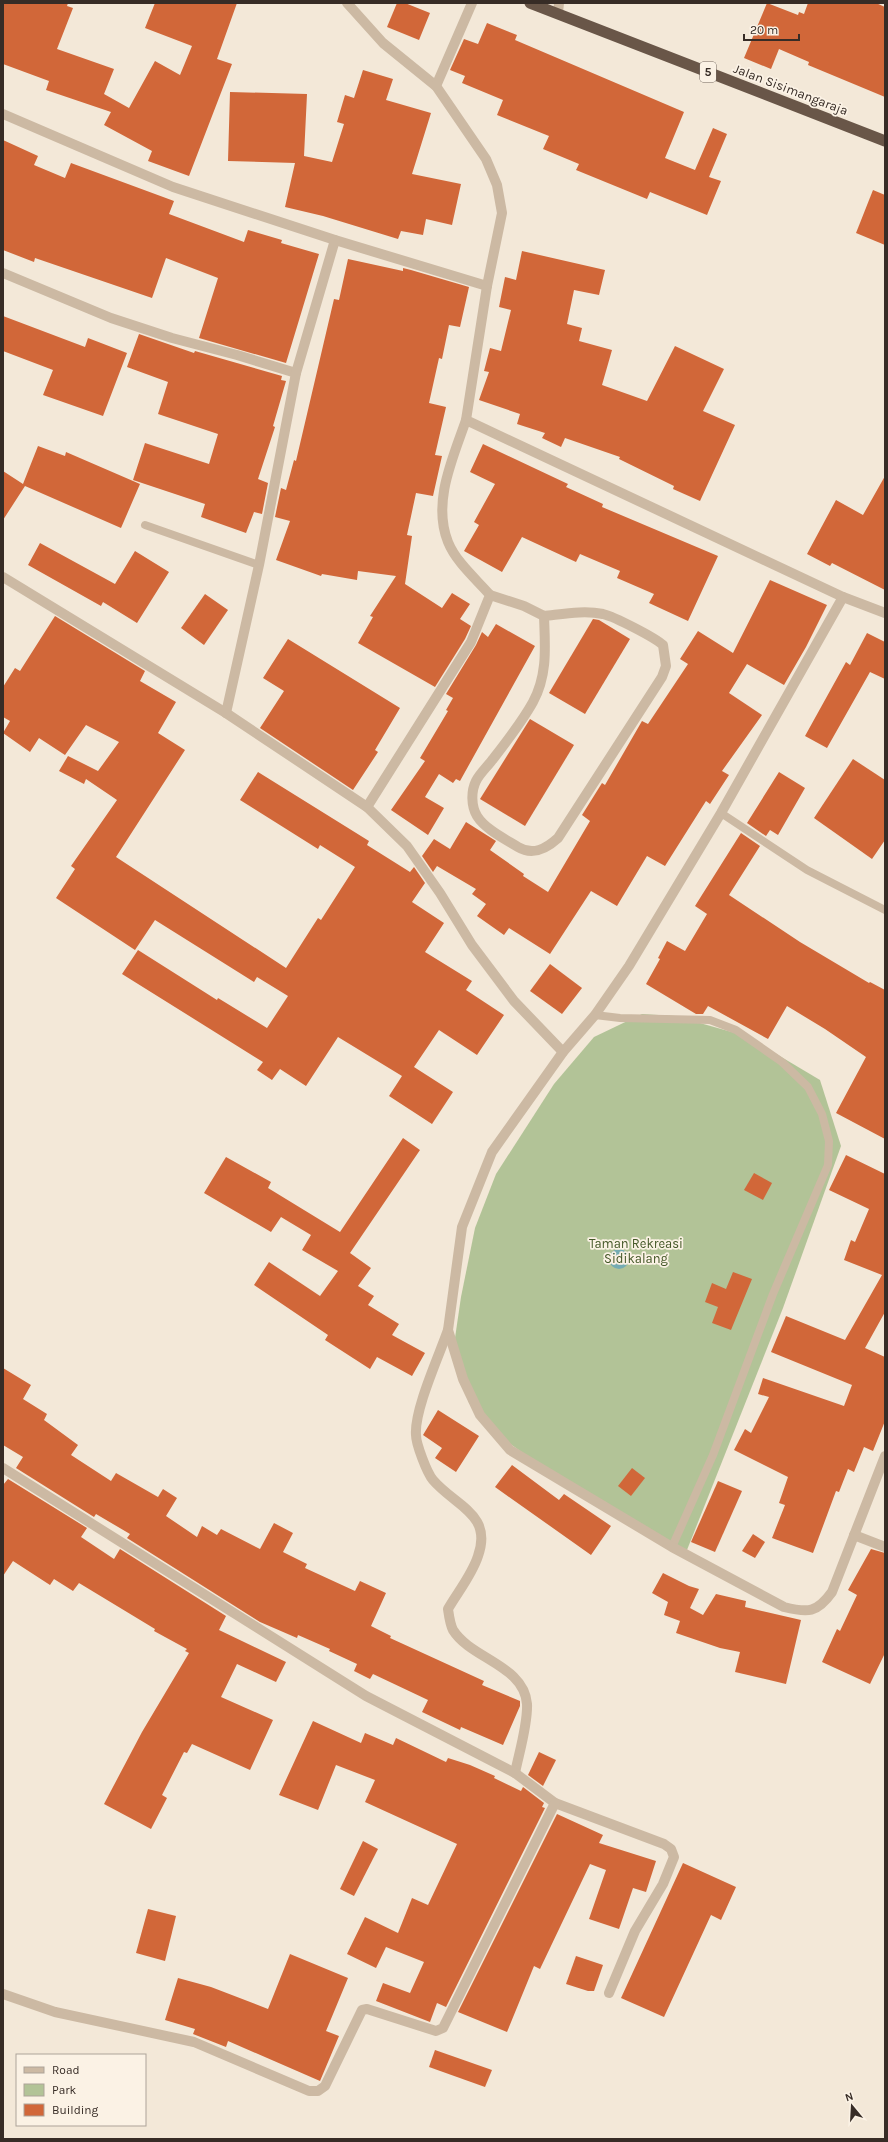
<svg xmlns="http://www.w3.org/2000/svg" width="888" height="2142" font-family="Karla,sans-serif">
	<rect width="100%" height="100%" fill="#f3e8d8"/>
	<polygon fill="#b2c397" points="642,1014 675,1016 746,1036 820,1080 841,1146 783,1308 685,1555 593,1504 505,1440 469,1403 455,1338 461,1297 475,1228 496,1174 554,1084 594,1037"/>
	<circle fill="#75acb3" cx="619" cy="1259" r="10"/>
	<g fill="#d16739">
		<polygon points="3,3 68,3 67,6 73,8 57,49 114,69 104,94 129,108 155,61 180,75 192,46 145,28 155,3 237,3 217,59 232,64 189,176 148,161 152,151 104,125 111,112 46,90 49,81 3,64"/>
		<polygon points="397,3 405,3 430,13 419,40 387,27"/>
		<polygon points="767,3 798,15 799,12 804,14 808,3 876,3 885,7 885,97 808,65 809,62 779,49 771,69 744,58"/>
		<polygon points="487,23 517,35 515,40 684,112 665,158 695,170 713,128 727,134 709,177 721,181 707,215 650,192 647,199 576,170 579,164 543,149 549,136 497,115 503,100 462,83 465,76 450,70 464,39 478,44"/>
		<polygon points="363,70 393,79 386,100 431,113 412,174 461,184 452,225 426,219 423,235 401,231 398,239 323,216 285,207 295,163 228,161 230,92 307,94 304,156 332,162 344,124 337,122 345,95 354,98"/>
		<polygon points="3,140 38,156 34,165 65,178 71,163 174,201 169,214 244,242 248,230 282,240 281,243 319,254 286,363 199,338 218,278 166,258 152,298 35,258 34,262 3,250"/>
		<polygon points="873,190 885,195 885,245 856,233"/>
		<polygon points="522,251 605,270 599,295 574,290 567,324 582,328 579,341 612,350 602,385 647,401 675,346 724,369 703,411 735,425 700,501 673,489 674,486 619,459 620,457 565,438 561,447 542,438 545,433 517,424 520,414 479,400 489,372 484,371 490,348 501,351 511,310 499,307 505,277 516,280"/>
		<polygon points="348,259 403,271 403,268 411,270 469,287 460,327 449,325 442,359 439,358 429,403 446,407 435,455 442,456 433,496 416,493 407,535 412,536 405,584 442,608 452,593 470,604 460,619 471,626 465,639 435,687 358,643 373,617 370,616 396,576 358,571 357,580 322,574 321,576 276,560 290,521 275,517 281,488 286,490 294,460 296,461 334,299 339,300"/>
		<polygon points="3,316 85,347 88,338 127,353 103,416 43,395 53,370 3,351"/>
		<polygon points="139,334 194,353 195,351 282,376 281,380 286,381 273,426 275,427 258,479 268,483 262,514 254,512 246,533 201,517 205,504 133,480 145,443 209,464 218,434 158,414 168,382 127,367"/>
		<polygon points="483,444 568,484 566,487 603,504 602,507 718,556 688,621 649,603 654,594 617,578 620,571 580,554 576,562 522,537 502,572 464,551 479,525 474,522 495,484 470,472"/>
		<polygon points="38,446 65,456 66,452 140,484 121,528 25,486 3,520 3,471 23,484"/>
		<polygon points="885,476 885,590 832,563 830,566 807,554 836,500 863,515"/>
		<polygon points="40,543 115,584 135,551 169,572 137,623 103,602 101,606 28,565"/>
		<polygon points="770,580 827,605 806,647 784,685 747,664 729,693 762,715 722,771 729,775 710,804 706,801 665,866 647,856 617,906 591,891 550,954 509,928 504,935 477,916 486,904 472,894 476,889 437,866 433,872 422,856 434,839 450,849 466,822 496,841 490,850 524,874 523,876 548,892 590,821 582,815 602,783 605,785 642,721 648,724 688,664 680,659 698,631 733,653"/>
		<polygon points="205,594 228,610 204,645 181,628"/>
		<polygon points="55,616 145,671 140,681 176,702 158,733 185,750 116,857 286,968 318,918 321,920 355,867 320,845 318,849 240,800 258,772 369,841 367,845 410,872 414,867 425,883 412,902 444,923 425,952 472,981 466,990 504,1015 477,1055 439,1030 414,1067 453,1092 432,1124 389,1096 402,1076 338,1037 306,1086 280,1069 272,1080 257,1070 263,1062 122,974 138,950 217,1000 218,998 267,1028 288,996 257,977 254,982 155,920 135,950 56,898 75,869 71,866 117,800 86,779 84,784 59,771 68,756 98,771 119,742 86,725 65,755 39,738 30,752 3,733 10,721 3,717 3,687 15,668 20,671"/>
		<polygon points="593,619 599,620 630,639 585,714 549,693"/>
		<polygon points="496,624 535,646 460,781 456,779 453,783 439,774 425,797 444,808 428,835 391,810 425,761 420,758 448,711 446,710 453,698 446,694 476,645 482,632 488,637"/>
		<polygon points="867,633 885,642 885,679 870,672 827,748 805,736 846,662 850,665"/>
		<polygon points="288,639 400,708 375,750 378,752 353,790 260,728 284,691 263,678"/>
		<polygon points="530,719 574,745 525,826 480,799"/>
		<polygon points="853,759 885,780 885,840 872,859 814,818"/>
		<polygon points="779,772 805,788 778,835 770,830 766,836 747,823"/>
		<polygon points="741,833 760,846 729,895 800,942 869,983 870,982 885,990 885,1139 836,1113 866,1057 825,1029 787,1006 768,1039 708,1006 703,1014 696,1014 646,984 660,959 658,958 667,941 685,951 707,914 695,906"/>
		<polygon points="550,964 582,988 562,1014 530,991"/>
		<polygon points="403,1138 420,1150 350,1253 371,1268 358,1286 374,1296 368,1305 399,1324 392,1335 425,1353 412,1376 377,1357 370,1369 325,1340 328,1335 254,1285 269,1262 320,1296 338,1271 302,1250 311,1235 281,1217 271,1232 204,1193 226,1157 271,1182 268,1188 340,1232"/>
		<polygon points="846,1155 885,1174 885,1312 865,1348 885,1357 885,1421 873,1451 864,1447 854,1472 848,1469 839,1492 836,1491 813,1553 772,1538 785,1505 779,1503 788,1477 734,1450 745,1429 751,1433 769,1397 758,1394 763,1378 844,1406 852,1385 771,1352 786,1316 845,1340 882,1275 844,1260 851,1240 855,1242 869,1209 829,1190"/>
		<polygon points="754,1173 772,1183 763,1200 744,1190"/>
		<polygon points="733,1272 752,1279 731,1330 712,1323 718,1307 705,1302 712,1283 726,1289"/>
		<polygon points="3,1368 31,1385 23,1399 47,1414 44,1420 78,1445 71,1455 111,1481 116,1473 158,1497 163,1489 177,1498 166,1516 197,1537 202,1526 217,1535 221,1529 260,1549 274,1523 293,1533 283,1552 307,1564 305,1568 355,1591 360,1581 386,1593 371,1626 391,1636 390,1638 484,1681 482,1685 520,1701 520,1706 503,1745 461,1727 460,1730 422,1712 428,1700 373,1674 370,1679 354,1671 357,1664 329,1651 330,1649 298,1635 297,1638 260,1622 127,1538 130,1534 96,1514 94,1517 16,1468 23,1457 3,1445"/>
		<polygon points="438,1410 479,1436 456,1472 435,1458 442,1448 423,1435"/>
		<polygon points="512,1465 559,1500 564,1494 611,1526 591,1555 495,1487"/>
		<polygon points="632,1468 645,1478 631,1496 618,1486"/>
		<polygon points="8,1479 87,1528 81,1537 114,1559 120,1549 226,1616 219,1630 286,1662 276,1682 237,1664 221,1697 273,1720 250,1770 192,1744 187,1753 184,1752 162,1795 167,1798 151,1829 104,1804 142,1732 189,1653 185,1651 187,1649 154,1631 155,1629 79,1583 73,1591 54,1579 50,1585 13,1561 3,1576 3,1485"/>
		<polygon points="718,1481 742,1491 715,1552 691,1542"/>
		<polygon points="753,1534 765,1542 755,1558 742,1551"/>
		<polygon points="871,1549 885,1553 885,1653 870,1684 822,1662 837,1629 840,1631 857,1595 848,1590"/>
		<polygon points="663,1573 689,1586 699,1589 690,1608 703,1615 716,1594 746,1601 745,1607 801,1620 786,1684 735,1672 740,1652 720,1648 676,1633 680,1621 664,1615 668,1602 652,1593"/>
		<polygon points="313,1721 361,1743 365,1733 393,1745 396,1738 446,1762 448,1758 470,1765 495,1776 494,1778 521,1791 523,1787 544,1803 542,1807 545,1808 446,2007 437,2003 430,2022 376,2001 383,1983 410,1993 424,1962 386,1947 376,1968 347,1954 365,1917 398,1933 412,1898 428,1905 457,1844 365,1802 375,1780 336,1765 318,1810 279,1795"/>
		<polygon points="539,1752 556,1760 543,1786 528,1775"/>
		<polygon points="557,1814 603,1835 599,1843 656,1861 646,1892 633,1888 619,1929 589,1919 606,1870 590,1864 540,1969 534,1966 507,2032 458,2012"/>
		<polygon points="363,1841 378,1849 354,1896 340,1889"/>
		<polygon points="683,1863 736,1887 721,1920 711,1915 664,2017 621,1998"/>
		<polygon points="148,1909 176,1916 165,1961 136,1953"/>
		<polygon points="290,1954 348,1978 326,2031 339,2036 320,2081 228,2041 226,2047 193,2034 195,2029 165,2020 178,1978 211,1987 268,2009"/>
		<polygon points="576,1956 603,1965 594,1991 588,1991 566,1984"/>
		<polygon points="435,2050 492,2070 485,2087 429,2067"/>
	</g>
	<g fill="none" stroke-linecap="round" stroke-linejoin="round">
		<g stroke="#ccb9a3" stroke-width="8">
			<polyline points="145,525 259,565"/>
			<polyline points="721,813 807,870 885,910"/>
			<polyline points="595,1015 620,1018 710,1020 736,1030 782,1062 808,1087 822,1114 829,1141 828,1165 773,1294 713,1455 672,1547"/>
		</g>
		<g stroke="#ccb9a3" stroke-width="10">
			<polyline points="558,13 559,3"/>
			<polyline points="3,114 173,187 335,240 487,286"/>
			<polyline points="3,273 111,318 172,338 237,355 296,373"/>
			<polyline points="3,577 226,713 367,807 407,846 440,893 472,945 514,1001 563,1052"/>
			<path d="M 490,595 L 524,606 L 544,616 C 545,646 548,674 533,702 C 522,722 507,741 493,759 C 488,766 480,773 476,781 C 471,791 471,806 477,816 C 485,829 505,839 518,847 C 533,856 546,849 558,838 L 662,677 L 666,666 L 663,645 C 654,637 615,617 603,614 C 584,610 563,614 544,616"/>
			<path d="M 843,597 L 721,813 L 629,966 L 595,1015 L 563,1052 L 492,1152 L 462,1227 L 448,1330 L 463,1379 L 480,1415 L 510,1450 L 672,1547 L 784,1607 C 808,1613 817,1613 832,1592 L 885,1456"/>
			<polyline points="226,713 259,565 296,373 335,240"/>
			<path d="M 367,807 L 471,642 L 490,595 C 476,579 456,562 448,542 C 432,502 453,458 466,420"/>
			<path d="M 448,1330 C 439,1356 414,1410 416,1435 C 416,1444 427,1473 433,1480 C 455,1506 493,1514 478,1556 C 472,1575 457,1593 448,1609 C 449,1616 450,1624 453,1630 C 471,1659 524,1665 527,1704 C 528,1724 519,1753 515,1773"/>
			<polyline points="3,1468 366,1696 515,1773 555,1803 664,1844 671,1849 674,1857 663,1884 635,1931 609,1993"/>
			<polyline points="854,1535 885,1547"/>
			<polyline points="3,1994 55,2012 194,2042 309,2091 318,2091 325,2086 362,2010 367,2009 436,2031 443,2028 555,1803"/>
		</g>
		<g stroke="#ccb9a3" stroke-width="10">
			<polyline points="347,3 383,43 436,86 486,159 497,185 502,213 487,286 466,420 843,597 885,613"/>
			<polyline points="436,86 472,3"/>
		</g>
		<polyline stroke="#695648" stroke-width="11" points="530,3 885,141"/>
	</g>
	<g text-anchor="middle" stroke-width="3.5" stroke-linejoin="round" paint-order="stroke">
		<rect fill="#fbf2e5" stroke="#72675f" stroke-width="1" x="700" y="62" width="16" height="20" rx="3"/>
		<g font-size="12" font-weight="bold" fill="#372c26">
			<text x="708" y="76">5</text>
		</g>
		<g font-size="13" fill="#372c26" stroke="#fbf2e5">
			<text transform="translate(791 89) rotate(21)" y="5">Jalan Sisimangaraja</text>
		</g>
		<g font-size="13" fill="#435727" stroke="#fbf2e5">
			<text x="636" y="1248">Taman Rekreasi<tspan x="636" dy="15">Sidikalang</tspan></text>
		</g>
	</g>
	<rect width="888" height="2142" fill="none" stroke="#372c26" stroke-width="8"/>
	<rect x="16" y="2054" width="130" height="72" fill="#fbf2e5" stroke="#ada399"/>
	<rect x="24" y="2067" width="20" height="6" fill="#ccb9a3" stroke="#ada399"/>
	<text x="52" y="2074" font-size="12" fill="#372c26">Road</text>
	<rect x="24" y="2084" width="20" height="12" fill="#b2c397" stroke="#ada399"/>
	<text x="52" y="2094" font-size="12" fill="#372c26">Park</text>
	<rect x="24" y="2104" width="20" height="12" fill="#d16739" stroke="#ada399"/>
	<text x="52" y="2114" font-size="12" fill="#372c26">Building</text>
	<g transform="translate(852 2106) rotate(342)" stroke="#fbf2e5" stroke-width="3" paint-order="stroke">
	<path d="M0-3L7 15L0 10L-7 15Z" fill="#372c26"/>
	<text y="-6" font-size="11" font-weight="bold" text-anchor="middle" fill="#372c26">N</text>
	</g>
	<path d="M744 34v6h55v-6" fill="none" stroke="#372c26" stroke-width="2"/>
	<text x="750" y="34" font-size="12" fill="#372c26" stroke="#fbf2e5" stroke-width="3" paint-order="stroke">20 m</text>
</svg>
